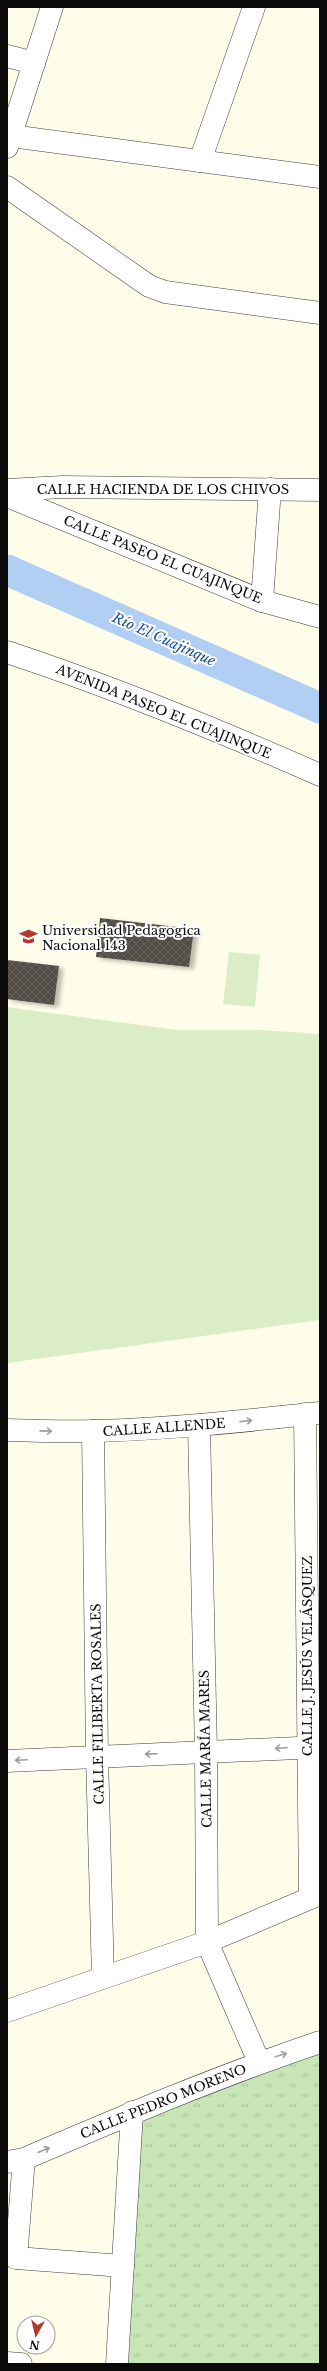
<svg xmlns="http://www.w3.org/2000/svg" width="327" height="2371" font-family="'Libre Baskerville',serif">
	<defs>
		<pattern id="grass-tufts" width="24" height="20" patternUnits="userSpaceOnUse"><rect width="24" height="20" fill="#c7e5b5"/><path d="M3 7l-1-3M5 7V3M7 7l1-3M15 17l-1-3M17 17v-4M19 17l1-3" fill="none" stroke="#aac39a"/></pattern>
		<pattern id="building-cross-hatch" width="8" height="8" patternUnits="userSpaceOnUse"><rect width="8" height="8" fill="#524d47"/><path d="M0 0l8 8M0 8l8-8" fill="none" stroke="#66625d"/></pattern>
		<filter id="shadow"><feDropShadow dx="4.5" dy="2.5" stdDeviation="2" flood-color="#0004"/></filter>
	</defs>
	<rect width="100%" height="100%" fill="#fefde9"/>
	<polygon fill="url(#grass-tufts)" points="320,2041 320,2364 117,2364 132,2112"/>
	<g fill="#daedc7">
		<polygon points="229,952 260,955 255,1007 223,1004"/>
		<polygon points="7,1007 177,1030 262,1030 320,1034 320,1320 7,1363"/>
	</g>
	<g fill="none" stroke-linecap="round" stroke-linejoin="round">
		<polyline stroke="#b1cff2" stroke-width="31" points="7,570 320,708"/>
	</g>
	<g fill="url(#building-cross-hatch)" filter="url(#shadow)">
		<polygon points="100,918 194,929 189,967 96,957"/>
		<polygon points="7,960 59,966 54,1005 7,999"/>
	</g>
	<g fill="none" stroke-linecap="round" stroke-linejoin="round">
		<defs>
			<g id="minor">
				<polyline points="7,56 34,63"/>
				<polyline points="11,136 320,177"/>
				<polyline points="7,147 52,7"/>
				<polyline points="200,161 254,7"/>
				<polyline points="7,187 149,286 165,292 320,313"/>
				<polyline points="7,490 63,487 320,490"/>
				<polyline points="7,496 262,601 320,617"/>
				<polyline points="262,601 270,489"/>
				<path d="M 7,652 C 113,687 218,730 320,775"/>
				<polyline points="305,1414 310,1898"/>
				<polyline points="199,1426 206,1752 207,1942 259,2062"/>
				<path d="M 7,1430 C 36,1431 66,1432 95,1431 C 170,1429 244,1421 319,1413"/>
				<polyline points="93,1431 97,1756 103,1977"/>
				<polyline points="7,1761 320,1747"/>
				<polyline points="7,2011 207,1942 320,1894"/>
				<polyline points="24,2159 16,2258 123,2266"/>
				<path d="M 7,2162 L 24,2159 C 122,2117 219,2076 320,2042"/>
				<polyline points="7,2363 21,2364"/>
				<polyline points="117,2364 132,2112"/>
			</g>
		</defs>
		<use href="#minor" stroke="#3d3d3d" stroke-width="23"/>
		<use href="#minor" stroke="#fff" stroke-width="22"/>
	</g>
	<defs><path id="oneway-shaft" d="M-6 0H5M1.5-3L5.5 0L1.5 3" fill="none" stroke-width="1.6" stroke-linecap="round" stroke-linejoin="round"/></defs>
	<g stroke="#9d9d9d">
		<use href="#oneway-shaft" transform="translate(246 1421) rotate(-6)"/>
		<use href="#oneway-shaft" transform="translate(46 1431) rotate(1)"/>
		<use href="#oneway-shaft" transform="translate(281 1748) rotate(177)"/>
		<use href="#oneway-shaft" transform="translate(151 1754) rotate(178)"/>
		<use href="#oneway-shaft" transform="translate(21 1760) rotate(177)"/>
		<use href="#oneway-shaft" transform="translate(281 2055) rotate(-18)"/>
		<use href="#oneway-shaft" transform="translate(44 2150) rotate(-23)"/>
	</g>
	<defs>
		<symbol id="university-bare" viewBox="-9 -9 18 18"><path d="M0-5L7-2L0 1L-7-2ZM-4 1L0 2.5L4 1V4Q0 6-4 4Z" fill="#b13a2c" stroke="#fff" stroke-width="2.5" paint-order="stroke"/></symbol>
	</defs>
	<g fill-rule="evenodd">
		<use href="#university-bare" x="16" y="924" width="25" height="25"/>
	</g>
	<g text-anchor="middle" stroke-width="4" stroke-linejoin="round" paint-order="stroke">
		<g font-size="13" fill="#0a0a0a" stroke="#fff">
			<text x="163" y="494">CALLE HACIENDA DE LOS CHIVOS</text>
			<text transform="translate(163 559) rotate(22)" y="5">CALLE PASEO EL CUAJINQUE</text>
			<text transform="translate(164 711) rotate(22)" y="5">AVENIDA PASEO EL CUAJINQUE</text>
			<text transform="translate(164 1427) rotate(-4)" y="5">CALLE ALLENDE</text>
			<text transform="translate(307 1656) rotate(-90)" y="5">CALLE J. JESÚS VELÁSQUEZ</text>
			<text transform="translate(97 1704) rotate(-91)" y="5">CALLE FILIBERTA ROSALES</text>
			<text transform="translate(205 1749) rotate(-91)" y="5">CALLE MARÍA MARES</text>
			<text transform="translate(163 2101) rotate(-22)" y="5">CALLE PEDRO MORENO</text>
		</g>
		<g font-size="13" fill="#0a0a0a" stroke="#fff" text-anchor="start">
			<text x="42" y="935">Universidad Pedagogica<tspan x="42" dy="15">Nacional 143</tspan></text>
		</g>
		<g font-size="14" font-style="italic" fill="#1c4d93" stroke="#fff">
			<text transform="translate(164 639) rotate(24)" y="5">Río El Cuajinque</text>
		</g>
	</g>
	<rect width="327" height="2371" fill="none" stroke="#0a0a0a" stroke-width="16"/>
	<g transform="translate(36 2335) rotate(188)"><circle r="19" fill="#ffffff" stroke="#9d9d9d"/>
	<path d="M0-3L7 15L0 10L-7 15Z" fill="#b13a2c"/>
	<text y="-6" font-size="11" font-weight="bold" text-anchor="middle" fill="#0a0a0a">N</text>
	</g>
</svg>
